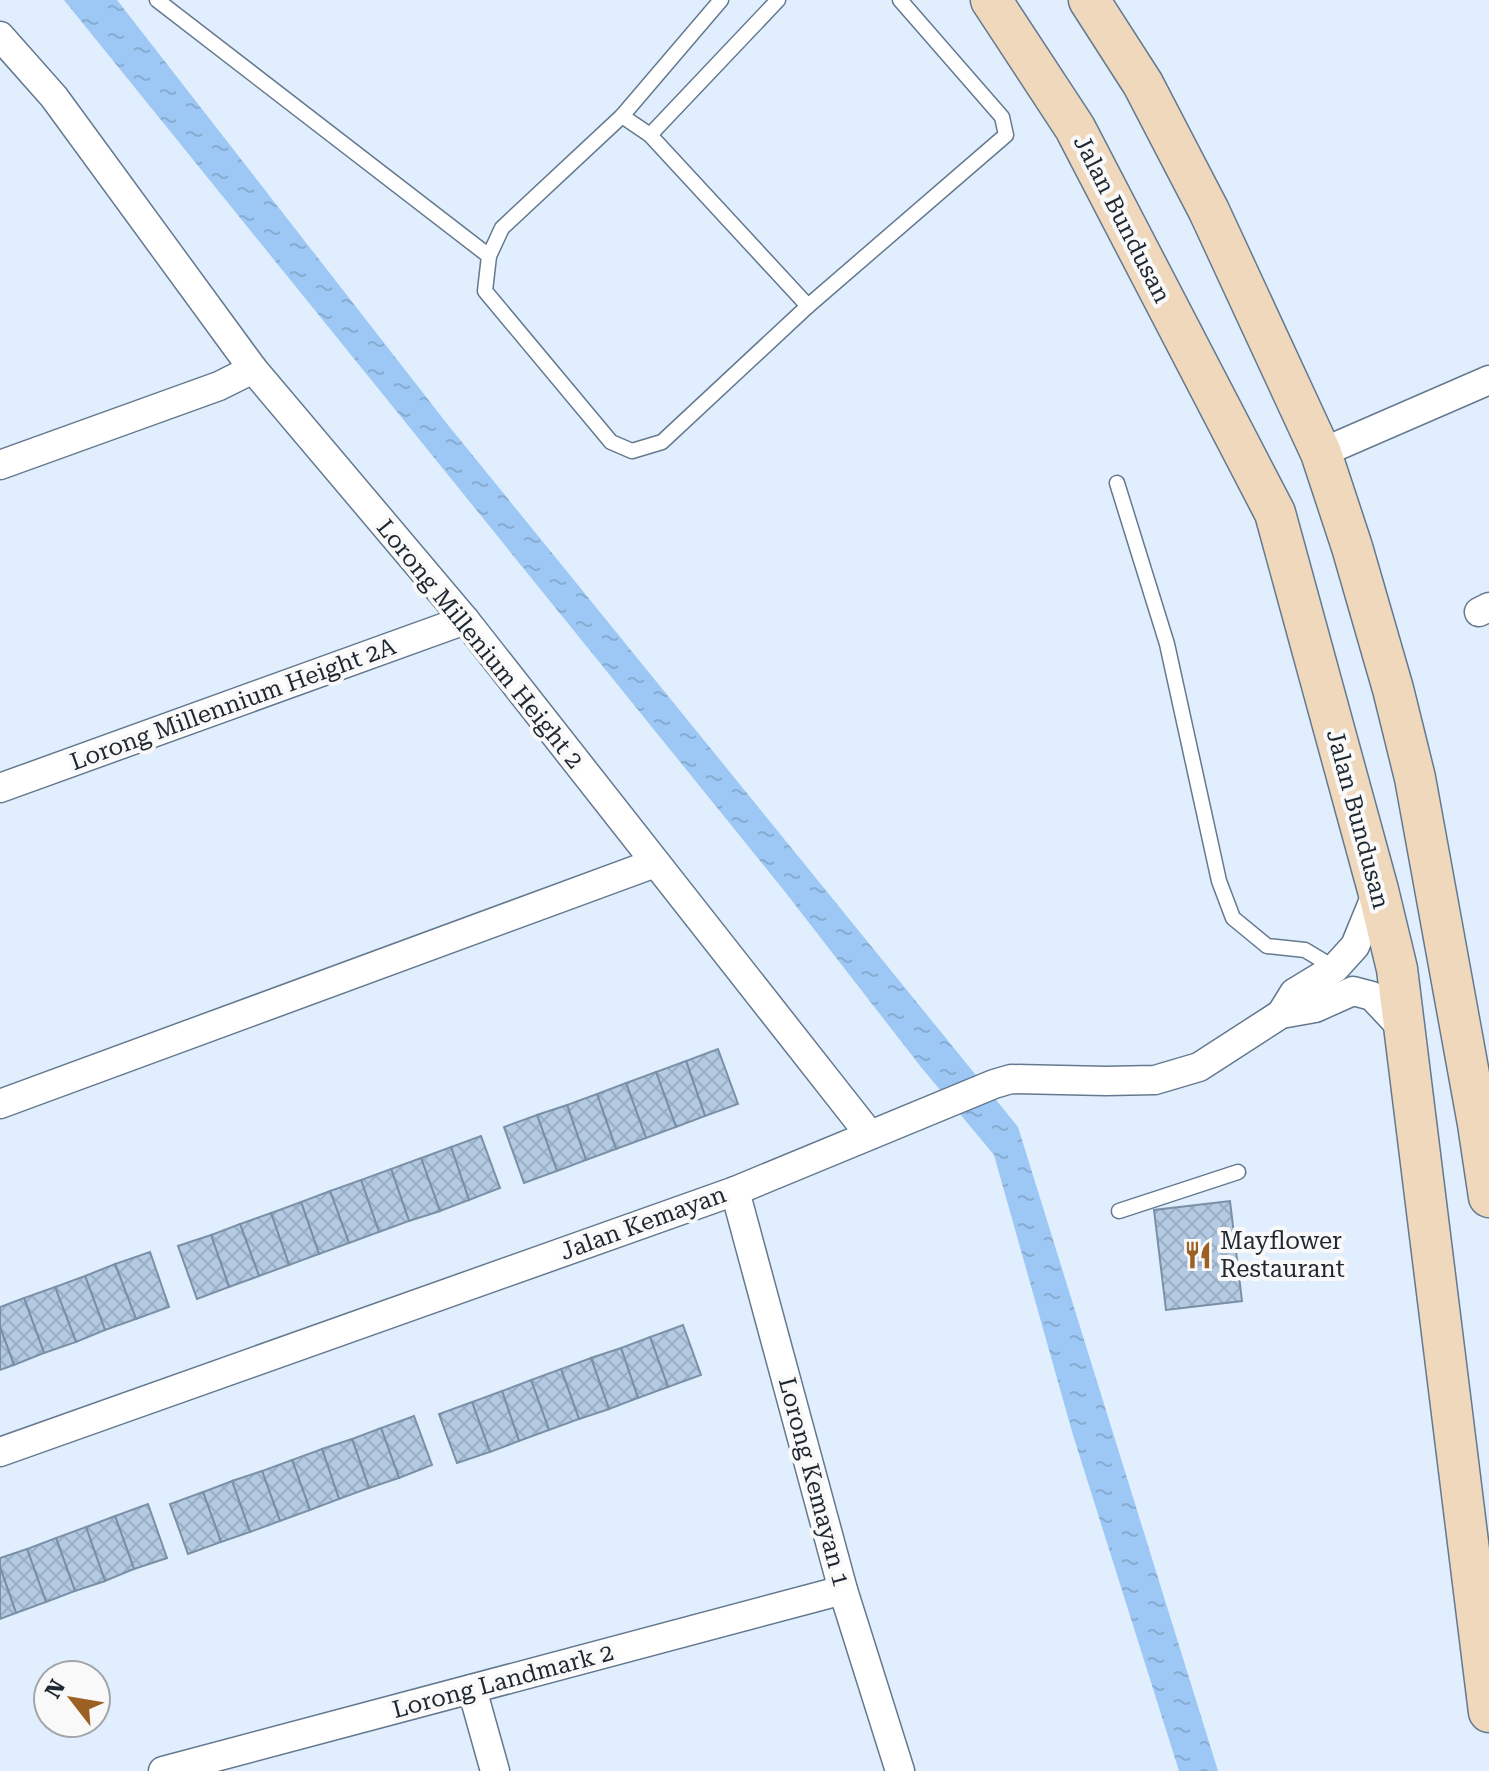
<svg xmlns="http://www.w3.org/2000/svg" width="1489" height="1771" font-family="'Roboto Serif',serif">
	<defs>
		<pattern id="water-ripples" width="26" height="14" patternUnits="userSpaceOnUse" patternTransform="scale(2)"><rect width="26" height="14" fill="#9dc8f5"/><path d="M2 4q2-2 4 0t4 0M15 11q2-2 4 0t4 0" fill="none" stroke="#87acd2"/></pattern>
		<pattern id="building-cross-hatch" width="8" height="8" patternUnits="userSpaceOnUse" patternTransform="scale(2)"><rect width="8" height="8" fill="#b4cae3"/><path d="M0 0l8 8M0 8l8-8" fill="none" stroke="#9aaec3"/></pattern>
	</defs>
	<rect width="100%" height="100%" fill="#e0eefd"/>
	<polygon fill="url(#water-ripples)" points="64,0 117,0 448,425 1018,1127 1218,1771 1179,1771 1073,1435 994,1155 921,1067 782,888"/>
	<g fill="url(#building-cross-hatch)" stroke="#7a90a7" stroke-width="2">
		<polygon points="718,1049 738,1104 705,1116 686,1061"/>
		<polygon points="686,1061 705,1116 676,1127 656,1072"/>
		<polygon points="656,1072 676,1127 646,1138 626,1083"/>
		<polygon points="626,1083 646,1138 616,1149 597,1094"/>
		<polygon points="597,1094 616,1149 586,1160 567,1105"/>
		<polygon points="567,1105 586,1160 557,1171 537,1115"/>
		<polygon points="537,1115 557,1171 524,1183 504,1127"/>
		<polygon points="481,1136 500,1188 469,1200 451,1147"/>
		<polygon points="451,1147 469,1200 440,1211 421,1158"/>
		<polygon points="421,1158 440,1211 409,1221 391,1169"/>
		<polygon points="391,1169 409,1221 379,1232 361,1180"/>
		<polygon points="361,1180 379,1232 349,1243 330,1191"/>
		<polygon points="330,1191 349,1243 319,1254 301,1202"/>
		<polygon points="1230,1201 1242,1301 1166,1310 1154,1210"/>
		<polygon points="301,1202 319,1254 289,1265 271,1213"/>
		<polygon points="271,1213 289,1265 259,1276 240,1224"/>
		<polygon points="240,1224 259,1276 229,1287 211,1235"/>
		<polygon points="211,1235 229,1287 197,1299 178,1246"/>
		<polygon points="150,1252 169,1307 136,1319 115,1264"/>
		<polygon points="115,1264 136,1319 105,1330 85,1276"/>
		<polygon points="85,1276 105,1330 76,1342 55,1287"/>
		<polygon points="55,1287 76,1342 44,1353 24,1298"/>
		<polygon points="24,1298 44,1353 14,1365 0,1327 0,1307"/>
		<polygon points="683,1325 701,1375 668,1387 650,1337"/>
		<polygon points="0,1327 14,1365 0,1370"/>
		<polygon points="650,1337 668,1387 638,1398 621,1348"/>
		<polygon points="621,1348 638,1398 609,1409 591,1358"/>
		<polygon points="591,1358 609,1409 579,1419 561,1369"/>
		<polygon points="561,1369 579,1419 549,1430 531,1380"/>
		<polygon points="531,1380 549,1430 519,1441 502,1391"/>
		<polygon points="502,1391 519,1441 490,1452 472,1402"/>
		<polygon points="472,1402 490,1452 457,1463 439,1414"/>
		<polygon points="414,1416 432,1465 399,1478 381,1428"/>
		<polygon points="381,1428 399,1478 369,1488 352,1439"/>
		<polygon points="352,1439 369,1488 339,1499 322,1449"/>
		<polygon points="322,1449 339,1499 310,1510 292,1460"/>
		<polygon points="292,1460 310,1510 280,1521 262,1471"/>
		<polygon points="262,1471 280,1521 250,1532 232,1481"/>
		<polygon points="232,1481 250,1532 221,1542 203,1492"/>
		<polygon points="203,1492 221,1542 188,1554 170,1504"/>
		<polygon points="148,1504 167,1558 134,1569 115,1516"/>
		<polygon points="115,1516 134,1569 105,1581 86,1527"/>
		<polygon points="86,1527 105,1581 75,1591 56,1538"/>
		<polygon points="56,1538 75,1591 46,1602 27,1549"/>
		<polygon points="27,1549 46,1602 16,1613 0,1567 0,1558"/>
		<polygon points="0,1567 16,1613 0,1619"/>
	</g>
	<g fill="none" stroke-linecap="round" stroke-linejoin="round">
		<defs>
			<g id="lane">
				<polyline points="157,0 489,256"/>
				<polyline points="721,0 622,116 502,228 489,256 485,291 611,442 632,451 662,442 808,306 1006,135 1002,117 900,0"/>
				<polyline points="622,116 650,135 808,306"/>
				<polyline points="650,135 778,0"/>
				<polyline points="1117,483 1167,644 1219,881 1233,918 1267,946 1305,950 1335,968"/>
				<polyline points="1119,1211 1238,1172"/>
			</g>
			<g id="street">
				<polyline points="0,36 54,97 253,369"/>
				<polyline points="1321,453 1489,380"/>
				<polyline points="0,465 219,386 253,369 465,620 870,1135"/>
				<polyline points="1479,612 1489,607"/>
				<polyline points="0,788 465,620"/>
				<polyline points="1281,1014 1294,993 1335,968 1355,946 1378,890"/>
				<polyline points="0,1104 655,863"/>
				<polyline points="735,1191 843,1590 900,1771"/>
				<polyline points="0,1452 735,1191 994,1084 1011,1079 1106,1081 1155,1080 1199,1067 1281,1014 1315,1008 1353,991 1372,996 1405,1031"/>
				<polyline points="472,1689 495,1771"/>
				<polyline points="163,1771 843,1590"/>
			</g>
			<g id="secondary">
				<polyline points="991,0 1075,128 1275,513 1378,890 1397,969 1489,1712"/>
				<polyline points="1089,0 1143,84 1209,211 1321,453 1352,547 1393,689 1415,778 1478,1124 1489,1197"/>
			</g>
		</defs>
		<use href="#lane" stroke="#64798f" stroke-width="17"/>
		<use href="#street" stroke="#64798f" stroke-width="31"/>
		<use href="#secondary" stroke="#64798f" stroke-width="43"/>
		<use href="#lane" stroke="#fff" stroke-width="14"/>
		<use href="#street" stroke="#fff" stroke-width="28"/>
		<use href="#secondary" stroke="#f0d8bd" stroke-width="40"/>
	</g>
	<defs>
		<symbol id="restaurant-bare" viewBox="-9 -9 18 18"><path d="M-5-6h1v4h1v-4h1v4h1v-4h1v5L-1.5 .5V6h-2V.5L-5-1ZM5-6V6H3V1.5H1.5Q1.5-4 5-6Z" fill="#9c6022" stroke="#f9f9f9" stroke-width="2.5" paint-order="stroke"/></symbol>
	</defs>
	<g fill-rule="evenodd">
		<use href="#restaurant-bare" x="1178" y="1235" width="40" height="40"/>
	</g>
	<g text-anchor="middle" stroke-width="8" stroke-linejoin="round" paint-order="stroke">
		<g font-size="24" fill="#1f2831" stroke="#f9f9f9">
			<text transform="translate(1122 219) rotate(63)" y="8">Jalan Bundusan</text>
			<text transform="translate(480 644) rotate(51)" y="8">Lorong Millenium Height 2</text>
			<text transform="translate(233 704) rotate(-20)" y="8">Lorong Millennium Height 2A</text>
			<text transform="translate(1358 819) rotate(75)" y="8">Jalan Bundusan</text>
			<text transform="translate(643 1223) rotate(-20)" y="8">Jalan Kemayan</text>
			<text transform="translate(814 1482) rotate(75)" y="8">Lorong Kemayan 1</text>
			<text transform="translate(503 1681) rotate(-15)" y="8">Lorong Landmark 2</text>
		</g>
		<g font-size="24" fill="#1f2831" stroke="#f9f9f9" text-anchor="start">
			<text x="1220" y="1249">Mayflower<tspan x="1220" dy="28">Restaurant</tspan></text>
		</g>
	</g>
	<g transform="translate(72 1699) rotate(301)"><circle r="38" fill="#f9f9f9" stroke="#a2a5a9" stroke-width="2"/>
	<path d="M0-6L14 30L0 20L-14 30Z" fill="#9c6022"/>
	<text y="-12" font-size="22" font-weight="bold" text-anchor="middle" fill="#1f2831">N</text>
	</g>
</svg>
